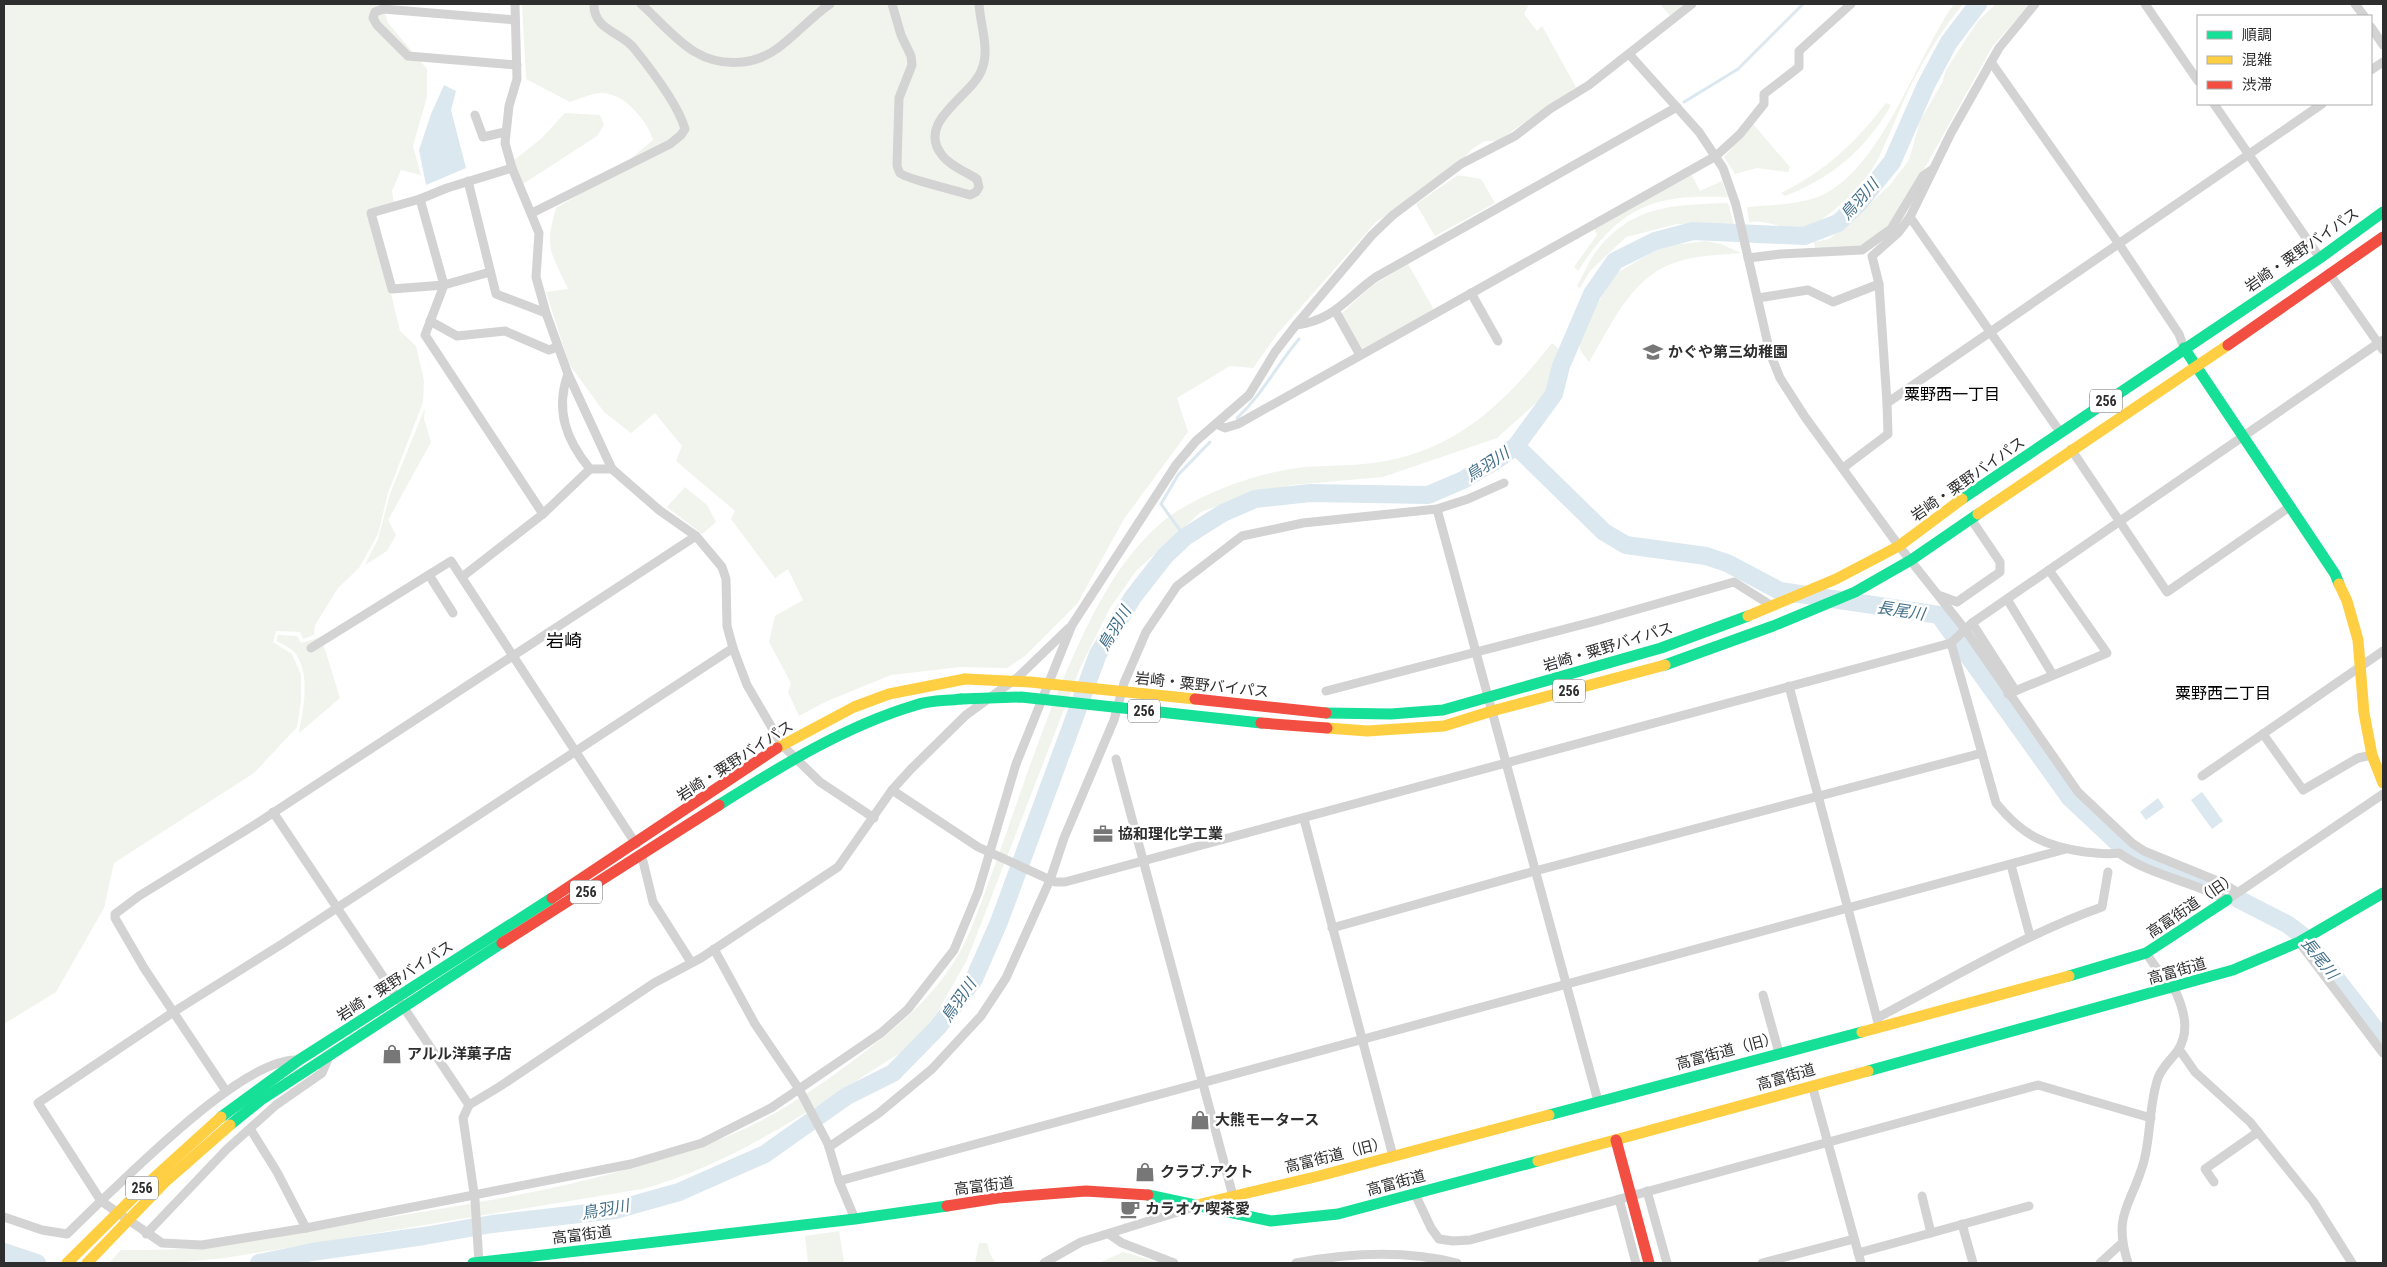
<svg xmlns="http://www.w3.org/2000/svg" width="2387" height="1267" font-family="'Roboto Condensed','Noto Sans JP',sans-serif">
	<rect width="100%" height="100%" fill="#fff"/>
	<g fill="#f1f4ec">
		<polygon points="4,4 382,4 388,23 427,69 427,97 413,146 421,175 401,170 392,191 394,203 371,211 400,331 416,346 424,381 423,402 388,493 378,534 359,568 338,588 315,625 314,635 303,639 300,632 276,631 273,642 292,654 301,675 301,701 297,727 254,773 114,863 104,908 56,992 4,1024"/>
		<path d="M 522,4 L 1529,4 L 1524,14 L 1537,31 L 1542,26 L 1576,87 L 1498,141 L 1485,141 L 1472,149 L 1453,171 L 1376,222 L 1278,333 L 1253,368 L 1230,366 L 1177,398 L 1188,432 L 1124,519 L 1077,604 L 1025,656 L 1007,668 L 960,667 L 891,675 L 825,702 L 799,716 L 788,692 L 791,683 L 769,642 L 775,616 L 803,600 L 788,569 L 775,578 L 731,519 L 735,511 L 676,461 L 682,446 L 655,413 L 631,433 L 604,412 L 569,364 L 546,292 L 568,289 C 551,252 544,249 556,208 L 609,177 L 653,140 C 647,120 623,91 600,93 C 590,94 579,99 570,102 L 526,79 Z"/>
		<polygon points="1660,4 1685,4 1670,16"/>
		<path d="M 1954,4 L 1963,4 C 1942,30 1925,57 1910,87 C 1899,110 1890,134 1879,157 C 1868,181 1833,216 1809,226 C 1790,235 1769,218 1749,222 L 1747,207 C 1769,205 1794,205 1815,198 C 1880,176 1915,58 1954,4 Z"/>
		<path d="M 1996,4 L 2030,4 L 1992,47 L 1903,207 C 1889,224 1874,244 1851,249 C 1840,251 1827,248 1815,248 L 1814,242 L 1829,239 L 1856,217 L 1890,185 L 1909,160 L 1920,121 L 1942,83 L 1946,70 L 1978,21 Z"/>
		<path d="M 1886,103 L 1891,105 C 1867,148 1832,178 1785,196 L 1781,193 C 1826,171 1856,142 1886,103 Z"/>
		<polygon points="565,113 600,115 604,125 597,136 523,184 513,161 542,138"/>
		<polygon points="1753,124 1790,167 1788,172 1757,168 1735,174 1724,157"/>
		<path d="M 1691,174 L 1700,191 L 1722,181 L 1728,197 C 1710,197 1691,196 1673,199 C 1628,205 1601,235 1578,271 L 1574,267 L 1597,235 L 1594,228 Z"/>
		<polygon points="1458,175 1481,179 1495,203 1435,236 1416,204"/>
		<path d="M 1728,203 L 1734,225 L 1677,224 L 1626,237 L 1590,271 L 1580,288 L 1577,286 C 1584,274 1589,260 1598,249 C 1634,204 1676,205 1728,203 Z"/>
		<path d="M 1706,241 L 1721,244 L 1741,253 C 1723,255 1704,255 1687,259 C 1633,271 1615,319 1589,362 L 1580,350 L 1579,335 L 1615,274 L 1663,246 Z"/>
		<polygon points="1408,264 1434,310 1357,352 1337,318 1370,287"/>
		<path d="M 1552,343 L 1562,352 L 1544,396 L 1497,438 L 1383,477 L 1292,485 L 1234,500 L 1201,512 L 1136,571 L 1110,608 L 1080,668 L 967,960 L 933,1020 L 923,1033 L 905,1050 C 821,1102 738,1163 642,1189 L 225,1258 L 173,1263 L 109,1263 L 121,1250 C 146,1250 171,1250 195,1248 C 217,1247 238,1241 259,1238 C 299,1232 339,1225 378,1219 C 476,1203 573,1188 668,1157 C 691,1149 715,1142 738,1132 C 783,1112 824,1083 863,1053 C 908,1019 949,983 971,929 C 1004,846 1029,760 1064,677 C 1089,620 1114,564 1162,522 C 1191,498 1243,478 1280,471 C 1311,464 1342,467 1373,463 C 1455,452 1503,405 1552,343 Z"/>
		<polygon points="425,408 424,419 431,442 388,520 396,535 387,551 365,565 378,539 390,494"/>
		<polygon points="685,487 707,505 716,522 702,534 667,507"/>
		<path d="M 278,635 L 297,636 L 301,643 L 321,637 L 340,698 L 299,733 C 303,709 311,677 296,654 C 293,649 282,644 277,641 Z"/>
		<polygon points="839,1231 844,1261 841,1263 808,1263 805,1236"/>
		<polygon points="979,1243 987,1243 990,1254 996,1263 975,1263"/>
		<polygon points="1123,1252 1161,1263 1099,1263"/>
	</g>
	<g fill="#dbe8f0">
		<polygon points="444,85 456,91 451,110 466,168 426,185 419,150 431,114"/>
		<polygon points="2202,792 2223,821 2212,829 2191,800"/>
		<polygon points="2158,798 2164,807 2146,820 2140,812"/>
	</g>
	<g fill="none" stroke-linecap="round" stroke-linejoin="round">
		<g stroke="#dbe8f0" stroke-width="3">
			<polyline points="1684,102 1738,69 1803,4"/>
			<path d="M 1237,418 C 1263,394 1276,366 1299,339"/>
			<polyline points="1185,537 1161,504 1178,475 1210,442"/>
		</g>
		<g stroke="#dbe8f0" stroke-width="18">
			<polyline points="1516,446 1604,532 1626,545 1706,556 1727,563 1780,591 1939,615 2070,798 2118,843 2142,860 2184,873 2213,887"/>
			<polyline points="2238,899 2287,924 2303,936 2383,1039"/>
			<polyline points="4,1252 37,1263"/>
			<polyline points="259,1263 312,1252 424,1236 492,1224 615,1210 679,1192 765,1154 847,1096 893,1073 938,1027 974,979 999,922 1098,654 1133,597 1165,556 1185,537 1223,513 1255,499 1310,493 1428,495 1463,480 1498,459 1516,446 1554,394 1561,366 1592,294 1615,261 1655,241 1693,231 1804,236 1838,223 1859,203 1892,162 1926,85 1949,42 1978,4"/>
		</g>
		<g stroke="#d3d3d3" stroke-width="9">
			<polyline points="515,4 517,79 509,106 505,143 512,168 539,233 536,277 546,313 568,374 612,469 659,510 696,536 722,567 726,579 727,626 733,648 747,685 782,745 820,782 874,818"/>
			<path d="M 641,4 C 658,19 675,40 695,52 C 720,67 754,66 778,48 C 796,35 810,18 830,4"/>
			<path d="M 892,4 L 901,35 L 911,56 L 912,65 L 899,98 L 897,165 C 897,166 899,172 900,173 C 904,178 958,191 970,195 L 976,192 L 979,187 L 977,179 C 966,172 949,165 942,155 C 915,121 973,96 982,69 C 990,49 980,24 979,4"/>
			<polyline points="2145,4 2198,81"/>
			<polyline points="2355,4 2364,16"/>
			<polyline points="515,20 383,9 375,12 373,18 377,25 408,56 517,65"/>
			<polyline points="2371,27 2383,45"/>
			<polyline points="1629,54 1699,132 1723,168 1736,205 1770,353 1780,378 1805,417 1899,546 1964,628 2078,792 2132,843 2144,851 2220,882 2237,892"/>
			<polyline points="1991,62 2119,244 2179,334 2184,348"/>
			<polyline points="2371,70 2383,62"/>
			<polyline points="2214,104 2320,258"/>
			<polyline points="475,115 483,137 505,132"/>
			<polyline points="468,181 496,294 546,313"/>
			<polyline points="420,199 371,213 392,289 444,285 490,272"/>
			<path d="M 532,213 L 670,144 L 681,135 L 685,129 C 678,104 650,68 633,47 C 620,32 593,29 594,4"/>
			<polyline points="1910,217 2060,432"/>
			<polyline points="1748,258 1781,254 1862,250 1891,229 1923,176 1933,169"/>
			<polyline points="2329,273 2383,350"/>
			<polyline points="1471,293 1498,341"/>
			<polyline points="1758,298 1808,290 1833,302 1879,284"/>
			<polyline points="1336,312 1360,355"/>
			<polyline points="430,321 457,336 505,331 549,350 557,347"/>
			<path d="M 1296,325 C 1335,320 1347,297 1376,277 L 1677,107"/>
			<path d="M 568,374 C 555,410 566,440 590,469 L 612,469"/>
			<polyline points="1887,403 1879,284 1872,256 1898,233 1910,217 1951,133 1999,48 2035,4"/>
			<polyline points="1216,424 1225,428 1238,424 1716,156 1740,134 1764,104 1764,94 1799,67 1799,51 1851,4"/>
			<polyline points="2071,449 2167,592 2291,506"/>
			<polyline points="1843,468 1888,434 1887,403 2322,104"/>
			<polyline points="1437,509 1598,1101"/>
			<polyline points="543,514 590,469"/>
			<polyline points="429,575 453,613"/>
			<polyline points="462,577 543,514 425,335 444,285 420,199 447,188 512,168"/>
			<polyline points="1941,596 1957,602 2000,572 2000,562 1971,519"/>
			<polyline points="2007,599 2053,675"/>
			<polyline points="1972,623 2015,690"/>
			<path d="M 1951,643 L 1996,803 C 2022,835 2044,846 2085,852 C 2097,853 2107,855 2119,853 C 2151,876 2192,881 2227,900 L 2383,794"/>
			<polyline points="311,648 451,561 636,844"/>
			<polyline points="1789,686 1879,1026"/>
			<polyline points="1326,691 1596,621 1734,582 1772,606"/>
			<polyline points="2008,694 2107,653 2049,570"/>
			<polyline points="2263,734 2303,790 2358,758 2372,755"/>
			<polyline points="1116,759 1233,1196"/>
			<polyline points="2202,776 2383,651"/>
			<polyline points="892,790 978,847 1055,882 1065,882 1951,643 1972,623 2383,340"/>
			<polyline points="273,812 469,1105"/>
			<polyline points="1304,819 1393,1156"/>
			<polyline points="642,857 653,902 691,962"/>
			<polyline points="2011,865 2030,936"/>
			<polyline points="1332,928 1535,871 1982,753"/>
			<polyline points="2299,942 2383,1053"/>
			<polyline points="714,949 755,1024 799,1089 828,1144 839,1181 855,1219"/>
			<polyline points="2146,953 2171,989"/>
			<polyline points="1763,995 1779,1053"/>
			<path d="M 1877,1018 C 1951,979 2023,935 2102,907 L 2108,872"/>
			<polyline points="2179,1049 2195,1072 2250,1122 2313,1201 2352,1263"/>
			<path d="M 298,1060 C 246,1057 140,1165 101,1201 L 162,1243 L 202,1245 L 306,1228 L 631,1164 L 702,1143 L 771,1108 L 799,1089 L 881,1033 L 908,1009 L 954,950 L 978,892 L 1016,764 L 1072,625 L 1176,465 L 1196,441 L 1249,395 L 1275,352 L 1296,325 L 1372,235 L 1393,215 L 1461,164 L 1515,136 L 1550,109 L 1589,85 L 1692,4"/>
			<polyline points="1812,1085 1861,1263"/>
			<polyline points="226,1091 144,968 115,918 115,914 139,896 256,824 696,536"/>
			<polyline points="251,1130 277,1172 306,1228"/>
			<polyline points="829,1147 879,1113 932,1069 981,1016 1006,978 1050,880 1064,838 1114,720 1124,683 1146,632 1177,586 1242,536 1303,523 1437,509 1468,499 1504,483"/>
			<polyline points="839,1181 2066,849"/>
			<polyline points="2214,1182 2205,1169 2258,1132"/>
			<polyline points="1647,1191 1667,1263"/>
			<polyline points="1415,1194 1431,1228 1439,1239 1453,1241 1470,1240 2038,1085 2151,1118"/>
			<polyline points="1922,1196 1931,1233"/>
			<polyline points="1619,1199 1636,1263"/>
			<polyline points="4,1217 42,1230 67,1234 101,1201 38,1103 175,1011 282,944 733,648"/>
			<polyline points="1962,1224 1973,1263"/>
			<polyline points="146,1234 227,1149 276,1105 322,1073 328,1059"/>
			<polyline points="1109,1234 1122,1243 1174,1263"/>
			<polyline points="1858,1253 2029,1206"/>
			<polyline points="479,1263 475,1200 463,1118 469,1105 499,1087 654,983 701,958 838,867 892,790 911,769 966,715 1017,678 1069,628"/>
			<polyline points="1044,1263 1081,1242 1197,1206"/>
			<path d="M 1296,1263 C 1348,1253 1405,1250 1457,1263"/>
			<polyline points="1762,1263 1854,1239"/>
			<polyline points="2100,1263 2122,1243"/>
			<path d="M 2128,1263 C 2112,1213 2132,1205 2144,1161 C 2151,1134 2149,1104 2158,1078 C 2162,1067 2172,1059 2178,1050 C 2191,1030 2183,1007 2174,988"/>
		</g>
		<g stroke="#16e098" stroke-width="11">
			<polyline points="2184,348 2335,574 2339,584"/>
			<polyline points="1962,499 2320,258 2383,212"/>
			<polyline points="1665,665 1773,626 1855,592 1911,560 1978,514"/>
			<polyline points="1326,713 1391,714 1443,710 1661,648 1748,616"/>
			<path d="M 719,805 C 781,766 845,726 916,705 C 930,700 946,701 961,699"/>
			<polyline points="2069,976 2146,953 2227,900"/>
			<polyline points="1868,1071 2233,970 2299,942 2383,893"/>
			<polyline points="1549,1115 1862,1032"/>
			<polyline points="221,1117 299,1060 552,898"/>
			<polyline points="230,1125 261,1100 502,943"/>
			<polyline points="1148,1195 1271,1221 1338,1214 1538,1161"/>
			<polyline points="473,1263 855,1219 947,1206"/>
		</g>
		<g stroke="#ffcf43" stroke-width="11">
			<polyline points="1978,514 2228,345"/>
			<polyline points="2339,584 2347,601 2358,640 2364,713 2372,755 2383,783"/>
			<polyline points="1748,616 1836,579 1899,546 1962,499"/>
			<polyline points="1327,728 1367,731 1444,726 1492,711 1665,665"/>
			<polyline points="777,748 854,707 889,694 965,679"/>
			<polyline points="1862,1032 2069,976"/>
			<polyline points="1538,1161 1868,1071"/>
			<polyline points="1201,1204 1319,1176 1549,1115"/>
		</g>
		<g stroke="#f24e42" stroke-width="11">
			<polyline points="2228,345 2383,237"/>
			<polyline points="552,898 777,748"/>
			<polyline points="502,943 719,805"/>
			<polyline points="1616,1140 1649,1263"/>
			<polyline points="947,1206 998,1198 1086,1191 1148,1195"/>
		</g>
		<polyline stroke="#16e098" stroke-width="11" points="961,699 1021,697 1261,723"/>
		<g stroke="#ffcf43" stroke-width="11">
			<polyline points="965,679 1030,682 1195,699"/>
			<polyline points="67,1263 146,1185 221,1117"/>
			<polyline points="87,1263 166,1181 230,1125"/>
		</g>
		<g stroke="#f24e42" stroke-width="11">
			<polyline points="1195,699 1326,713"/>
			<polyline points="1261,723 1327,728"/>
		</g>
	</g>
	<defs>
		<symbol id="school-bare" viewBox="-9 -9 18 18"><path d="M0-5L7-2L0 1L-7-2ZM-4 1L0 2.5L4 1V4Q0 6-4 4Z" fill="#777" stroke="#fff" stroke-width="2.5" paint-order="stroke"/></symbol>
		<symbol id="office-bare" viewBox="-9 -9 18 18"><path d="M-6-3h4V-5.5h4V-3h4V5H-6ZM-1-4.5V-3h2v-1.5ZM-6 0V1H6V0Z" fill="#777" stroke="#fff" stroke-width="2.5" paint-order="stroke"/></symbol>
		<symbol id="shop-bare" viewBox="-9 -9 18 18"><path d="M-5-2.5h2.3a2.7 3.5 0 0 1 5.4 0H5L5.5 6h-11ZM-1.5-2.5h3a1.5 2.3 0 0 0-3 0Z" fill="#777" stroke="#fff" stroke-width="2.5" paint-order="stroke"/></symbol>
		<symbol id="cafe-bare" viewBox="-9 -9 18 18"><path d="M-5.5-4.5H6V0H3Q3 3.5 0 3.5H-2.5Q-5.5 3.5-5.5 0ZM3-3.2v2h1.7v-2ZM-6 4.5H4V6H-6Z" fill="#777" stroke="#fff" stroke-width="2.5" paint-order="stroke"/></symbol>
	</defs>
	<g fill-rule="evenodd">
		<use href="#school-bare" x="1639" y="338" width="28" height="28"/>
		<use href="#office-bare" x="1089" y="820" width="28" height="28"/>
		<use href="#shop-bare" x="378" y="1040" width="28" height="28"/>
		<use href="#shop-bare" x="1186" y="1106" width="28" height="28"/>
		<use href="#shop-bare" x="1131" y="1158" width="28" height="28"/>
		<use href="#cafe-bare" x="1116" y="1195" width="28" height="28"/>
	</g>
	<g text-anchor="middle" stroke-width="5" stroke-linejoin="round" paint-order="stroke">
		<g fill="#fff" stroke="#6d6d6d" stroke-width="1">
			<rect x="2090" y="389.5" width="32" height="23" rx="4"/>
			<rect x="1553" y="679.5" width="32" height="23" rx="4"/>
			<rect x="1128" y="699.5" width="32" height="23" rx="4"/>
			<rect x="570" y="880.5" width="32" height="23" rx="4"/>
			<rect x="126" y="1176.5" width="32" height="23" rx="4"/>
		</g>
		<g font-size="14" font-weight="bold" fill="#2e2e2e">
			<text x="2106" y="406">256</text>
			<text x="1569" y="696">256</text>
			<text x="1144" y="716">256</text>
			<text x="586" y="897">256</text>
			<text x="142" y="1193">256</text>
		</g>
		<g font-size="15" fill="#2e2e2e" stroke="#fff">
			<text transform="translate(2302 250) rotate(-35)" y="5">岩崎・粟野バイパス</text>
			<text transform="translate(1968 479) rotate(-35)" y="5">岩崎・粟野バイパス</text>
			<text transform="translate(1608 647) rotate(-17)" y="5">岩崎・粟野バイパス</text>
			<text transform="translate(1202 685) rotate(6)" y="5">岩崎・粟野バイパス</text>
			<text transform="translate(735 761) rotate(-33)" y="5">岩崎・粟野バイパス</text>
			<text transform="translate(2192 905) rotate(-34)" y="5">高富街道（旧）</text>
			<text transform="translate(2177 971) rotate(-16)" y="5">高富街道</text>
			<text transform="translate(395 981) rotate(-33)" y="5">岩崎・粟野バイパス</text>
			<text transform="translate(1727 1051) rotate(-15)" y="5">高富街道（旧）</text>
			<text transform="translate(1786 1077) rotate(-16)" y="5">高富街道</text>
			<text transform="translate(1336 1155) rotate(-14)" y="5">高富街道（旧）</text>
			<text transform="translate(1396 1183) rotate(-15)" y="5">高富街道</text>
			<text transform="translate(984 1186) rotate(-7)" y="5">高富街道</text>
			<text transform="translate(582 1235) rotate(-7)" y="5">高富街道</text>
		</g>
		<g font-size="15" font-weight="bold" fill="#2e2e2e" stroke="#fff" text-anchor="start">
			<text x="1668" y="357">かぐや第三幼稚園</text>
			<text x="1118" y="839">協和理化学工業</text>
			<text x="407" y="1059">アルル洋菓子店</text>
			<text x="1215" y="1125">大熊モータース</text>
			<text x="1160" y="1177">クラブ.アクト</text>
			<text x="1145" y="1214">カラオケ喫茶愛</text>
		</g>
		<g font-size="16" font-style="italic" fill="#43708a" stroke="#fff">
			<text transform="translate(1859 199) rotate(-48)" y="6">鳥羽川</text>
			<text transform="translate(1487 464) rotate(-33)" y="6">鳥羽川</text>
			<text transform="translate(1901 610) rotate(9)" y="6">長尾川</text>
			<text transform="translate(1114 628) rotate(-59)" y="6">鳥羽川</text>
			<text transform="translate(2320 958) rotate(51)" y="6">長尾川</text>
			<text transform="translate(958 1000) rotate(-55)" y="6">鳥羽川</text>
			<text transform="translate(605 1209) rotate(-10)" y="6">鳥羽川</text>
		</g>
		<g font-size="16" fill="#000" stroke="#fff">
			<text x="1952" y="400">粟野西一丁目</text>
			<text x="2223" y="699">粟野西二丁目</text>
		</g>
		<g font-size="18" fill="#000" stroke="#fff">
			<text x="564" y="647">岩崎</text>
		</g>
	</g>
	<rect width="2387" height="1267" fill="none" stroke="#2e2e2e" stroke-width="10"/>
	<rect x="2197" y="15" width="175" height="90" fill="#ffffff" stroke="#ababab"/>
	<rect x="2207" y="31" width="25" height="8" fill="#16e098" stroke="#ababab"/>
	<text x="2242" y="40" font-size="15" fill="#2e2e2e">順調</text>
	<rect x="2207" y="56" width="25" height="8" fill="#ffcf43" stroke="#ababab"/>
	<text x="2242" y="65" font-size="15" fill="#2e2e2e">混雑</text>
	<rect x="2207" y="81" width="25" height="8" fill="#f24e42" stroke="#ababab"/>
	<text x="2242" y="90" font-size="15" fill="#2e2e2e">渋滞</text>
</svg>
